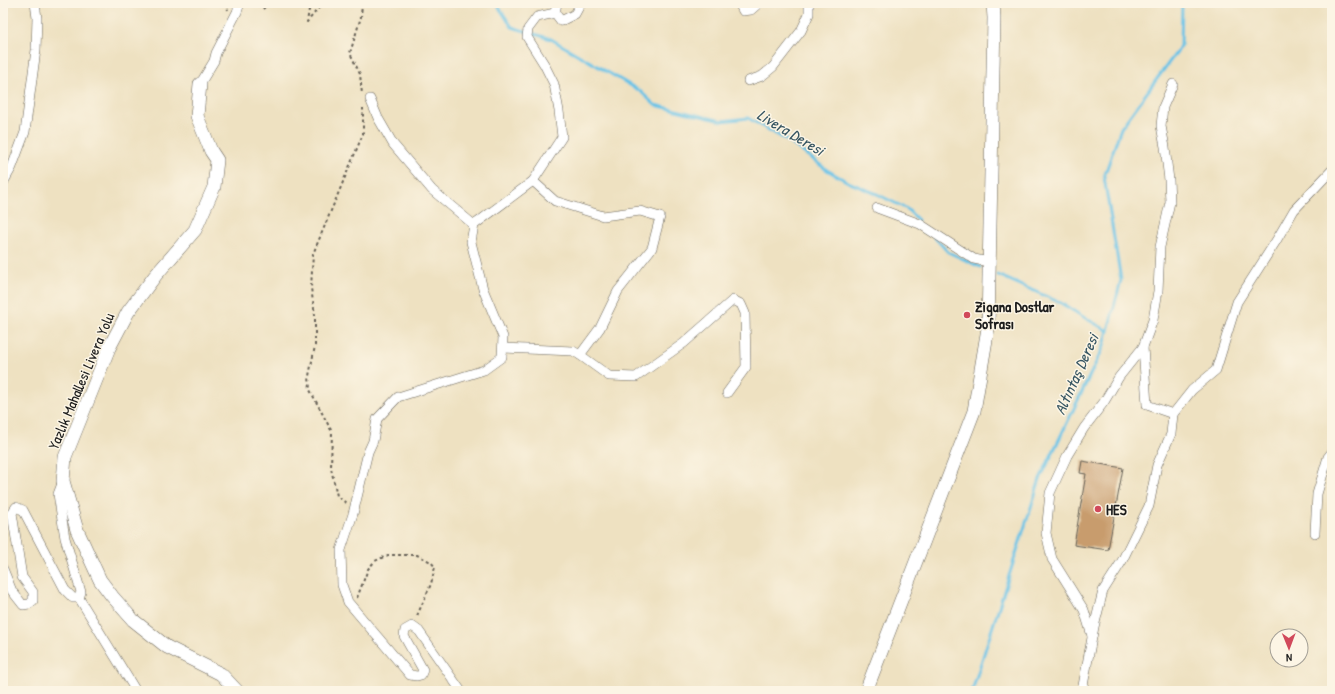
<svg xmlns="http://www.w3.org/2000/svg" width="1335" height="694" font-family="'Patrick Hand',sans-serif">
	<rect width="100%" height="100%" fill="#fcf5e5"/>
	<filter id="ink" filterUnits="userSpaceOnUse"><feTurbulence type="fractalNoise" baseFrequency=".025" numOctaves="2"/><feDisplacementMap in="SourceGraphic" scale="8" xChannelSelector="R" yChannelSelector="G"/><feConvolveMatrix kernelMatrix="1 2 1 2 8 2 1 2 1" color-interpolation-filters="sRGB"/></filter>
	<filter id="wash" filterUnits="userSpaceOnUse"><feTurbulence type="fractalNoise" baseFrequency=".012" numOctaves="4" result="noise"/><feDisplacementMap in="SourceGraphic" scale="16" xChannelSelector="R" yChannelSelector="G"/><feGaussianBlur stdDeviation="0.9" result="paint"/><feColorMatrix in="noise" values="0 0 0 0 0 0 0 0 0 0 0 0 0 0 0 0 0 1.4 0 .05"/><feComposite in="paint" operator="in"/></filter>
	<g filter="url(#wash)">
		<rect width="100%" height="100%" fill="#eee1c1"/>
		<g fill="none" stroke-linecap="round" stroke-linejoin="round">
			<g stroke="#69c3e7" stroke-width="3">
				<polyline points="496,3 512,27 551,39 640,91 655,105 722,121 748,118 788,141 827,170 848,182 877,194 907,209 918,220"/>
				<polyline points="934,237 948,252 980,267"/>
				<polyline points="998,275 1061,303 1080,315 1108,331"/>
				<polyline points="972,691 1040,479 1104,346 1121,280 1104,177 1121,128 1181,46 1182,3"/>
			</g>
		</g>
		<g id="blocks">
			<polygon fill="#c89c6d" points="1082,461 1123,468 1108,550 1074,545 1086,474 1080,473"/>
		</g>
	</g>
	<g filter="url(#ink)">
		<use href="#blocks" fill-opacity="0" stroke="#666156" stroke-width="1"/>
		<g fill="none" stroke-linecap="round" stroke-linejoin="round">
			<g stroke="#666156" stroke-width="10">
				<g id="street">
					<polyline points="557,3 555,13 561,21 575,14 581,3"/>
					<polyline points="739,3 743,11 751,10 759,3"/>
					<polyline points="748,81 762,76 773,67 801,31 809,14 809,3"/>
					<polyline points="200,84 214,61 216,53 237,12 240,3"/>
					<polyline points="370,99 378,118 393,144 432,190 474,225 533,181 562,137 559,111 554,84 544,64 527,37 528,29 537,17 555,13"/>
					<polyline points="533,181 555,201 603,216 640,211 660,217 652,248 618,291 600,328 580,355"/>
					<polyline points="3,183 12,167 25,132 36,50 37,18 35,3"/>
					<polyline points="877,208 920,224 974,259 989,262"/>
					<polyline points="1143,347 1147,405 1173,414"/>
					<polyline points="503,348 573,351 580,355 609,376 636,377 684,343 733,300 741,304 745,313 746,367 727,393"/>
					<polyline points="63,481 58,494 65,538 81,592 79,598"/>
					<polyline points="1315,533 1317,494 1328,457 1332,452"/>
					<polyline points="3,569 12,591 23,605 29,604 33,601 33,592 22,577 12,513 16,507 23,510 65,590 73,598 79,598"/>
					<polyline points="79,598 136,691"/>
					<polyline points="1092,636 1084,610 1052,559 1046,533 1050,493 1067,456 1084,428 1104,402 1119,377 1143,347 1153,320 1158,291 1160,247 1170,202 1169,180 1165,147 1161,126 1163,107 1173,84"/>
					<polyline points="461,691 419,631 412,626 405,630 404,636 423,670 421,675 417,676 410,675 348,602 342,585 341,550 353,514 368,452 373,441 377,419 398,397 484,370 502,357 503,337 483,289 471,242 474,225"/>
					<polyline points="1082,691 1094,627 1103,591 1122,561 1149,506 1157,465 1171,434 1173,414 1192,390 1216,370 1237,302 1276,241 1294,210 1332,170"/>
				</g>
			</g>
			<g stroke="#666156" stroke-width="14">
				<g id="secondary">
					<polyline points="200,84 197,116 211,151 217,160 214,187 195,230 155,276 128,312 109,348 65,457 63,481 77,530 100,580 112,596 133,620 167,647 221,674 237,691"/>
					<polyline points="866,691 974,411 988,328 994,18 993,3"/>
				</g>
			</g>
			<g stroke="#666156" stroke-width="2" stroke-dasharray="3 3" stroke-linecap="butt">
				<polyline points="226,3 228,10"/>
				<polyline points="263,3 263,9 268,3"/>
				<polyline points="310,3 307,22 323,3"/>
				<polyline points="362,3 361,17 350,53 360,74 362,94"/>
				<polyline points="346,503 337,496 331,468 332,432 310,390 309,376 315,346 315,315 311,288 313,254 363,134 363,108"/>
				<polyline points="357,598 368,569 375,561 388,555 417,555 431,562 435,567 431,584 416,618"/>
			</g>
			<use href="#street" stroke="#fff" stroke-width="9"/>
			<use href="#secondary" stroke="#fff" stroke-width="13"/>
		</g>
	</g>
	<g fill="#d1495b" stroke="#fcf5e5" stroke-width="1.5">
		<circle cx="967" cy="315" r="4"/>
		<circle cx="1098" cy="509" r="4"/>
	</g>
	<g text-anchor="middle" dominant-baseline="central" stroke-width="3" stroke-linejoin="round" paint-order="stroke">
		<g font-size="15" font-weight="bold" fill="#1c1c1c" stroke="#fcf5e5" text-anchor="start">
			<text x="975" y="306">Zigana Dostlar<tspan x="975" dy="17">Sofrası</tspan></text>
			<text x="1106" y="509">HES</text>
		</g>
		<g font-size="15" fill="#1c1c1c" stroke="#fcf5e5">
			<text transform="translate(81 381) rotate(-67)">Yazlık Mahallesi Livera Yolu</text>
		</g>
		<g font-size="16" font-style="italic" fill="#375663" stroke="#fcf5e5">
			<text transform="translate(791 132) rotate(31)">Livera Deresi</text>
			<text transform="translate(1076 374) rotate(-66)">Altıntaş Deresi</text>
		</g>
	</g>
	<rect width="1335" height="694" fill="none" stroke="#fcf5e5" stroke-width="16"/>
	<g transform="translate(1289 648) rotate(179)"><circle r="19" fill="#fcf5e5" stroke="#a29e95"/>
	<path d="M0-3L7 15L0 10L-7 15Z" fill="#d1495b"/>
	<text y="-6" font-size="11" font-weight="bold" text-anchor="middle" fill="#1c1c1c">N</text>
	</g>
</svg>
